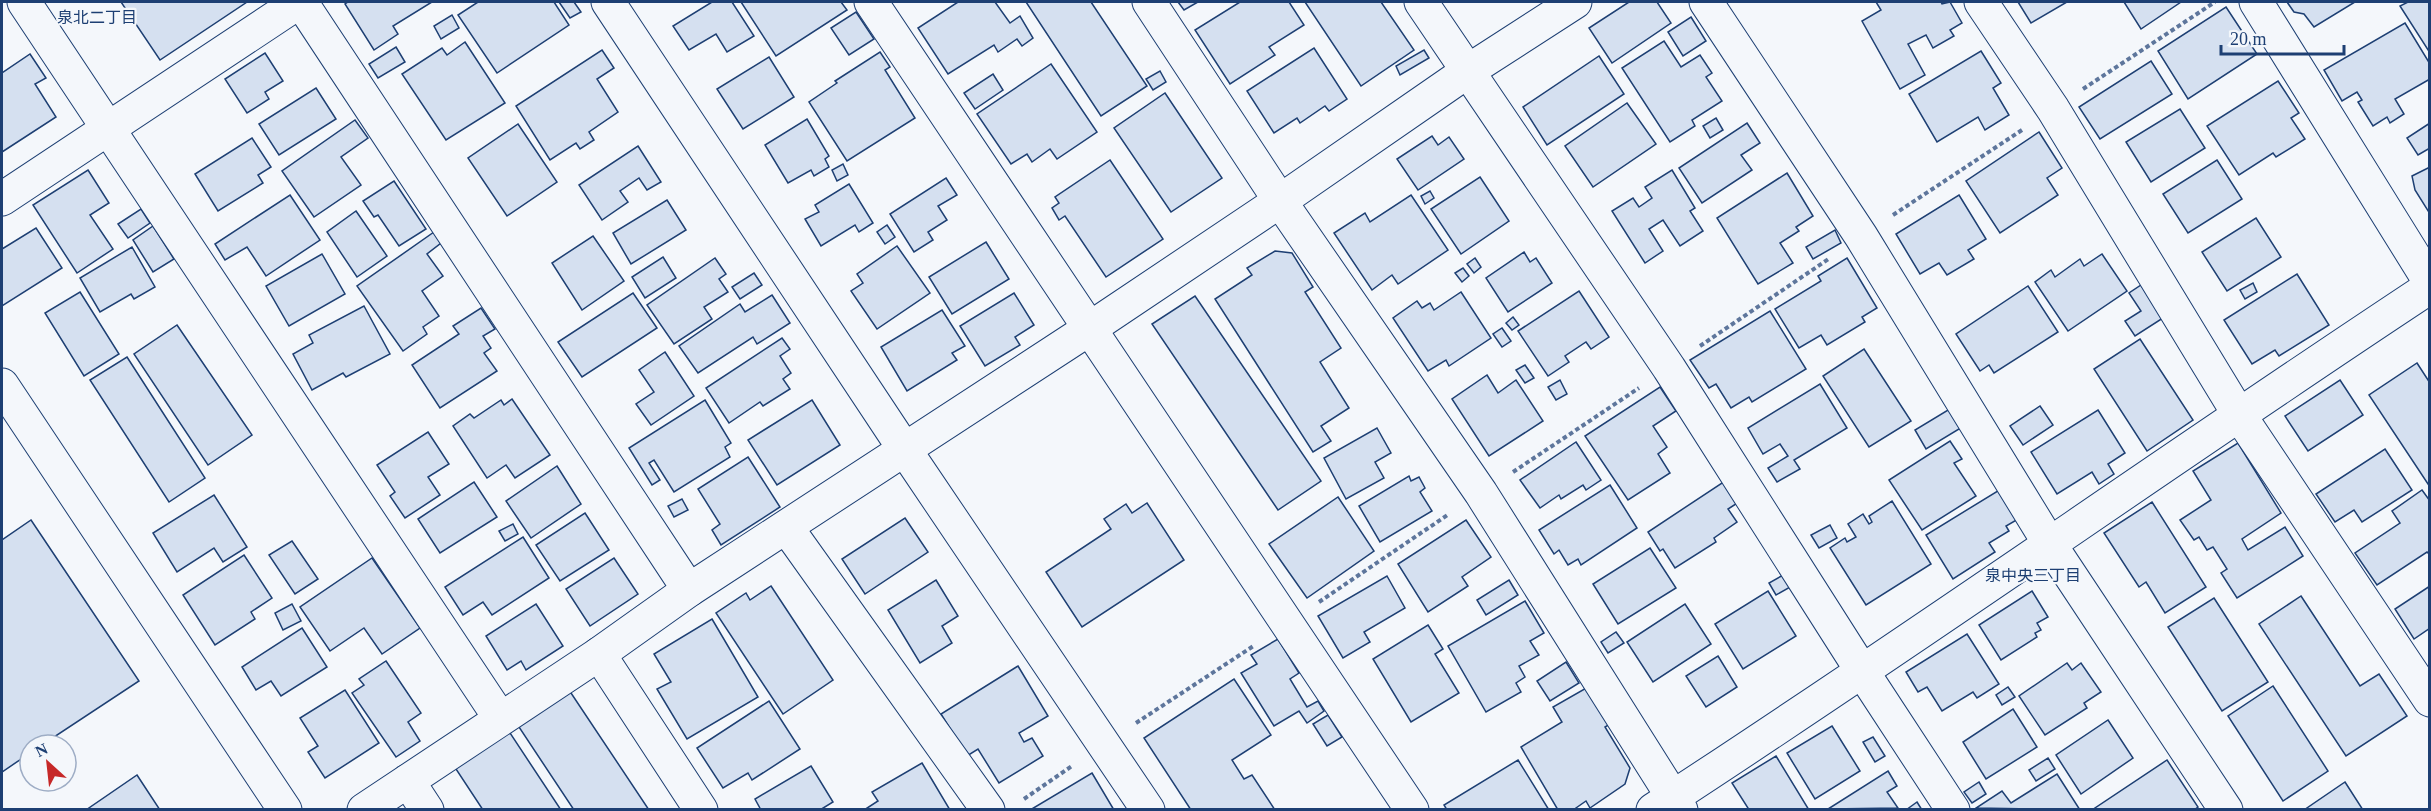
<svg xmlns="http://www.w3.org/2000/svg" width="2431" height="811" font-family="'Times New Roman','Noto Sans JP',serif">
	<rect width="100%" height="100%" fill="#f4f7fb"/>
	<g fill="#d5e0f0" stroke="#1d3f73" stroke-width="1.5">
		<polygon points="121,2 247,2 160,60"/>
		<polygon points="348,2 432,2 393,26 398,34 374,50 345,4"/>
		<polygon points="478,2 554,2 569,25 497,73 458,15"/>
		<polygon points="559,2 574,2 581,12 570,18"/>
		<polygon points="712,2 732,2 754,36 727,52 716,34 689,50 673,26"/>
		<polygon points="741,2 841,2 847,10 776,56"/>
		<polygon points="958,2 995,2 1010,23 1020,16 1033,38 1022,46 1017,39 998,52 994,45 948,74 918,28"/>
		<polygon points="1026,2 1091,2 1147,86 1101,116"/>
		<polygon points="1178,2 1198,2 1184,10"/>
		<polygon points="1240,2 1289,2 1304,25 1269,47 1275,55 1230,84 1195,30"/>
		<polygon points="1305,2 1381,2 1414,50 1361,86"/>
		<polygon points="1629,2 1657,2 1671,23 1612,63 1589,28"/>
		<polygon points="1876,2 1941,2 1942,4 1950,2 1962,23 1950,30 1954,36 1933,48 1926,35 1908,44 1925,75 1900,89 1862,21 1881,10"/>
		<polygon points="2018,2 2067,2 2031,23"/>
		<polygon points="2124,2 2181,2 2141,29"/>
		<polygon points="2287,2 2355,2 2314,27 2304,14 2294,12"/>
		<polygon points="2408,2 2430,2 2430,53 2400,6"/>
		<polygon points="2226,7 2257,54 2188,99 2158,51"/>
		<polygon points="856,12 874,39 849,55 831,28"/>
		<polygon points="452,15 459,28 441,39 434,26"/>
		<polygon points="1691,17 1706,41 1683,56 1668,32"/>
		<polygon points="2405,23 2430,64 2430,79 2395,99 2404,114 2390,123 2387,117 2373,126 2358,102 2362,100 2357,92 2342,101 2324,70"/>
		<polygon points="1664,41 1681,67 1700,55 1712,73 1706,77 1722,101 1692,120 1695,126 1670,142 1622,68"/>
		<polygon points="465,42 505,103 446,140 402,74 442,48 447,55"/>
		<polygon points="396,47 405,62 378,78 369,64"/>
		<polygon points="1314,48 1347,99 1329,111 1325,106 1300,123 1297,118 1274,133 1247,91"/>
		<polygon points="602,50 614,68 597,79 618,112 589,132 594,140 580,149 576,143 550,160 516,106"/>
		<polygon points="1424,50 1429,58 1400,75 1396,66"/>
		<polygon points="1981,51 2001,83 1993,88 2009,115 1985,130 1978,117 1937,142 1909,94"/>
		<polygon points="880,52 890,67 885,70 915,118 847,161 809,102 837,83 835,81"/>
		<polygon points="265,53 283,81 265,92 269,99 247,113 225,79"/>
		<polygon points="30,54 46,78 35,84 56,117 2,152 2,73"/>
		<polygon points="1599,56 1624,94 1547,145 1523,107"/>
		<polygon points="769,57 794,97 743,129 717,89"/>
		<polygon points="2151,61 2172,94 2100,139 2079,107"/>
		<polygon points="1051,64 1097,132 1057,159 1050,149 1032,162 1027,154 1011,164 977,114"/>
		<polygon points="1160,71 1166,82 1153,90 1146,79"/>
		<polygon points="993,74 1003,90 975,109 964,93"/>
		<polygon points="2278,81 2299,113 2291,118 2305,139 2276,157 2273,153 2239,175 2207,126"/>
		<polygon points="316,88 336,119 279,155 259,124"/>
		<polygon points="1165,93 1222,178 1171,212 1114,128"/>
		<polygon points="1627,103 1656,144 1593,187 1565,146"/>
		<polygon points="2180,109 2205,148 2151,182 2126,142"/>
		<polygon points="1716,118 1723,130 1710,138 1703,126"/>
		<polygon points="807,119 829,156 825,159 829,167 814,176 811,170 788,183 765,145"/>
		<polygon points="355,120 368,138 341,157 361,185 314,217 282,171"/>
		<polygon points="1747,123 1760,143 1741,155 1752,170 1702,203 1679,168"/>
		<polygon points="2430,123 2430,148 2418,155 2407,138"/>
		<polygon points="518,124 557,182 507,216 468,158"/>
		<polygon points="2039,132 2062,168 2047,178 2058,195 2000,233 1966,181"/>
		<polygon points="1432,136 1438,145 1449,137 1464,159 1418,190 1397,159"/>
		<polygon points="252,138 271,167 258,175 263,183 218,211 195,174"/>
		<polygon points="638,146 661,182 647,190 639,178 620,191 628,202 602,220 579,185"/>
		<polygon points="1110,160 1163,239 1106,277 1065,216 1059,220 1052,208 1059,203 1055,197"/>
		<polygon points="2217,160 2242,199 2188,233 2163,194"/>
		<polygon points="843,164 848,175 837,181 832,170"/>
		<polygon points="2430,167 2430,214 2415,190 2412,176"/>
		<polygon points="88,170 109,203 90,215 113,249 77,273 33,205"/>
		<polygon points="1672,170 1695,208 1690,211 1703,231 1680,246 1663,220 1649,229 1663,251 1645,263 1612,211 1633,198 1639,207 1652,198 1645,187"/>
		<polygon points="1787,173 1813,216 1796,227 1799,231 1780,243 1793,263 1758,284 1717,218"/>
		<polygon points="1480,177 1509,221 1461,254 1431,209"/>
		<polygon points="946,178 957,195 938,206 947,220 928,232 933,240 914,252 890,214"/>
		<polygon points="394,181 426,229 399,246 378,215 374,217 363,201"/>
		<polygon points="849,184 873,223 859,232 855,225 821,246 805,219 819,212 815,205"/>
		<polygon points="1430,191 1434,198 1425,204 1421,196"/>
		<polygon points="290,195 320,240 266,276 247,247 225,260 215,244"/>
		<polygon points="1411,195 1448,250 1398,284 1392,275 1372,290 1334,233 1365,213 1370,222"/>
		<polygon points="1959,195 1986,239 1968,250 1974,259 1947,275 1939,263 1920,274 1896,234"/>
		<polygon points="667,200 686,230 631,264 613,233"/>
		<polygon points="141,209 150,223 128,238 118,224"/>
		<polygon points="356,211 387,256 357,277 327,232"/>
		<polygon points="2256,218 2281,257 2227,291 2202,252"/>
		<polygon points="887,225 895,237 885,244 877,232"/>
		<polygon points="153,226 174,259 153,272 133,240"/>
		<polygon points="36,228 62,268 2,306 2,249"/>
		<polygon points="1835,230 1841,243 1813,259 1806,247"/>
		<polygon points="434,232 441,243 427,254 443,276 422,291 439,316 423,327 427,334 403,351 357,286"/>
		<polygon points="593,236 624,281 582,310 552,263"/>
		<polygon points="986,242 1009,279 952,314 929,277"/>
		<polygon points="897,246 930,293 877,329 851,291 863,283 857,274"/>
		<polygon points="132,247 155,287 134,299 131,294 100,312 80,278"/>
		<polygon points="1275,251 1292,253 1313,287 1305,292 1341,348 1320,362 1349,408 1321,426 1331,441 1313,452 1215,299 1252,275 1247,268"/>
		<polygon points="1524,252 1530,262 1536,258 1552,283 1508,312 1486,278"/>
		<polygon points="322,254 345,294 289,326 266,286"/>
		<polygon points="2102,254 2127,291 2068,331 2035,282 2051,270 2055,277 2080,259 2084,266"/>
		<polygon points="663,257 676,278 645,298 632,277"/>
		<polygon points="715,258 726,274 719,279 728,292 704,307 712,319 674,344 647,305"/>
		<polygon points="1475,258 1481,267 1474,273 1467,264"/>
		<polygon points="1847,258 1877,308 1862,317 1865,322 1827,345 1821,335 1799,348 1775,309 1821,281 1818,276"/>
		<polygon points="1463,268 1469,276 1462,282 1455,273"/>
		<polygon points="754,273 762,285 740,299 732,287"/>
		<polygon points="2297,274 2329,325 2279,356 2275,350 2252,364 2224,320"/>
		<polygon points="2253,283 2257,292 2245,299 2240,290"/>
		<polygon points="2141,285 2163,318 2135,336 2125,321 2141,311 2129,293"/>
		<polygon points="2028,286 2058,332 1994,373 1989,365 1980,371 1956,334"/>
		<polygon points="1579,291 1609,337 1591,349 1586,342 1565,356 1569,362 1548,376 1518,331"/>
		<polygon points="80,292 119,354 84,376 45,313"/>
		<polygon points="1461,292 1491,338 1449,366 1446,360 1428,371 1393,318 1417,301 1422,308 1430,303 1434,310"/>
		<polygon points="633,293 657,328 582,377 558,342"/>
		<polygon points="1014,293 1034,325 1015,337 1020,345 985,366 960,326"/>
		<polygon points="772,295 790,323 757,344 753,337 698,373 679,346 740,304 745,312"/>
		<polygon points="1195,296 1321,481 1278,510 1152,324"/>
		<polygon points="364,306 390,354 346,377 343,373 312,390 293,354 313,343 309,335"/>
		<polygon points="481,308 495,329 483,336 491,348 484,353 497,371 440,408 412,365 459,334 453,326"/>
		<polygon points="942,310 965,346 952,353 957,360 907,391 881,347"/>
		<polygon points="1770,311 1806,369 1752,402 1749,397 1731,408 1716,384 1709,388 1690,360"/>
		<polygon points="1513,317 1519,325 1512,330 1506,323"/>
		<polygon points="177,325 252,435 208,465 134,354"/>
		<polygon points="1502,328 1511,341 1502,347 1493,334"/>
		<polygon points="782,338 790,349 780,356 791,373 783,379 790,389 763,406 760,402 729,423 706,388"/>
		<polygon points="2140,339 2193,420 2147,451 2094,369"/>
		<polygon points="1864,349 1911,421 1869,447 1823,376"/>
		<polygon points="665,352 694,396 651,425 636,404 654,392 639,370"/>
		<polygon points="127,357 205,478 169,502 90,380"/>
		<polygon points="2417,363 2430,383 2430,487 2369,395"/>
		<polygon points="1525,365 1534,378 1525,383 1516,370"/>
		<polygon points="1487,375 1498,393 1516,380 1543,421 1489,456 1452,399"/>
		<polygon points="1560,380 1567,394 1556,400 1548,387"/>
		<polygon points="2340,380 2363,415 2308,451 2285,416"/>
		<polygon points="1820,384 1847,428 1794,460 1800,469 1777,482 1768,468 1788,456 1780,444 1763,454 1748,428"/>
		<polygon points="1660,387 1676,411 1653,426 1667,447 1658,454 1670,473 1628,500 1585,436"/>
		<polygon points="512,399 550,455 515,478 506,465 487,478 453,426 470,414 474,418 501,400 504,405"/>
		<polygon points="705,400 731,443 725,447 730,457 674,492 654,460 649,463 660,480 652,485 629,448"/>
		<polygon points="812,400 840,445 777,485 748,440"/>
		<polygon points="2040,406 2053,425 2023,445 2010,426"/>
		<polygon points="1953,407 1964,426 1926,449 1915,430"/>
		<polygon points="2098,410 2125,453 2108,464 2114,474 2099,484 2092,472 2057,494 2031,452"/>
		<polygon points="1377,428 1391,453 1375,462 1384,478 1346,499 1324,458"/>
		<polygon points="428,432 449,464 428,477 440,495 405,518 390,496 395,492 377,465"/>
		<polygon points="1950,441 1962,459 1954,463 1976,496 1922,530 1889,480"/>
		<polygon points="1576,442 1601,480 1586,490 1583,485 1561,499 1559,495 1540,508 1520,480"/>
		<polygon points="2238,443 2281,513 2242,539 2248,550 2285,527 2303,556 2237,598 2221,573 2227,569 2213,547 2207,550 2199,537 2194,540 2180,520 2211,500 2193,471"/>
		<polygon points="2385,449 2412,490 2362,522 2354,510 2335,522 2316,494"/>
		<polygon points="748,457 780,507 721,545 712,530 720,524 698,489"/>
		<polygon points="557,466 581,504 531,538 506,501"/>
		<polygon points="1409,476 1411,481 1419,477 1425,488 1420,492 1432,511 1380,542 1359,506"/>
		<polygon points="1725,481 1739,502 1728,509 1737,522 1714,538 1716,542 1675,568 1663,549 1660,551 1648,532"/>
		<polygon points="474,482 497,517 440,553 418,519"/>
		<polygon points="1610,485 1637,528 1581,565 1578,559 1568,565 1559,550 1554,554 1539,530"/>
		<polygon points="2001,489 2020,518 2006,526 2009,531 1989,543 1995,552 1953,579 1926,535"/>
		<polygon points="2422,490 2430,501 2430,555 2427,552 2377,585 2355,553 2400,523 2392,511"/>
		<polygon points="214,495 247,547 223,562 214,548 177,572 153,533"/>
		<polygon points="1338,497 1374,551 1307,598 1269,544"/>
		<polygon points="682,499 688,510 674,517 668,506"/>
		<polygon points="1892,501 1931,564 1866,605 1830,548 1845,538 1847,542 1856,537 1848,524 1863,514 1869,524 1872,522 1869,516"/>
		<polygon points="2152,502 2206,587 2165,613 2146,582 2139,587 2104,533"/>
		<polygon points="1147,503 1184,560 1082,627 1046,572 1111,529 1104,519 1126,504 1132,513"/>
		<polygon points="585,513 609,550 560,581 536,545"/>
		<polygon points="905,518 928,552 865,594 842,559"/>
		<polygon points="31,520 139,681 42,745 30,745 30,753 2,772 2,540"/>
		<polygon points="1466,520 1491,557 1462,577 1468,586 1428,612 1398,564"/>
		<polygon points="513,524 518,534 505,541 499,531"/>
		<polygon points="1830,525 1837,538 1819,548 1811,535"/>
		<polygon points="523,537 549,578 492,615 483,602 463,615 445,587"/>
		<polygon points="292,541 318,579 295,594 269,555"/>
		<polygon points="1650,548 1676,588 1618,624 1593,584"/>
		<polygon points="244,555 272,598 251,612 255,619 215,645 183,595"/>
		<polygon points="372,558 420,628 382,654 364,628 330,651 300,607"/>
		<polygon points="614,558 638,594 590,626 566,589"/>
		<polygon points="1785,574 1792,586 1776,595 1769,583"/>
		<polygon points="1387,576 1405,608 1364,632 1370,642 1343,658 1318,616"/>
		<polygon points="936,580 958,616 942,626 952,643 920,663 888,610"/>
		<polygon points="1509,580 1518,595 1486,615 1477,600"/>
		<polygon points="771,586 833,680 783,714 716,613 746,593 750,600"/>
		<polygon points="2430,586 2430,628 2414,639 2395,609"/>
		<polygon points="1768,591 1796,636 1743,669 1715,624"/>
		<polygon points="2032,591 2048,617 2037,623 2041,630 2035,633 2037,637 2001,660 1979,625"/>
		<polygon points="2301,596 2360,686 2379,674 2407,716 2346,756 2259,624"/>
		<polygon points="2214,598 2268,682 2222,711 2168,627"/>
		<polygon points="1525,601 1544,633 1530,641 1539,655 1519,666 1525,677 1516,683 1521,692 1486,712 1448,646"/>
		<polygon points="292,604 301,621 283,630 275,613"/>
		<polygon points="536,604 563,646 526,670 521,661 507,670 486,636"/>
		<polygon points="1685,604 1711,644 1653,682 1627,642"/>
		<polygon points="712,619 758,697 687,739 657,689 671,682 654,654"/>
		<polygon points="1428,625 1443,649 1435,654 1459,693 1411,722 1373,659"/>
		<polygon points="302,628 327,667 281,696 271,681 256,690 242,667"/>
		<polygon points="1616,632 1624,643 1608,653 1601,642"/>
		<polygon points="1967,634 1999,684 1977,698 1973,692 1942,711 1927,687 1918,692 1906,672"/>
		<polygon points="1278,639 1299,673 1290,679 1307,707 1318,701 1324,711 1307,723 1299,711 1274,726 1241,673 1257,664 1251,655"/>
		<polygon points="1718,656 1737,687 1706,707 1686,676"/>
		<polygon points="386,661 421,713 408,722 420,741 396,757 352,693 364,685 359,679"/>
		<polygon points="1566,662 1579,683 1550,701 1537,681"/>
		<polygon points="2067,663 2072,670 2081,663 2101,692 2084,703 2087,708 2045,735 2019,696"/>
		<polygon points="1018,666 1048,716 1019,733 1024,742 1032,738 1043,756 999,783 978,749 967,756 941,714"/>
		<polygon points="1234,679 1271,735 1232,760 1244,779 1252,775 1275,810 1191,810 1144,738"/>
		<polygon points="2273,686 2328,771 2283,801 2228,716"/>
		<polygon points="1588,687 1610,724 1605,727 1630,768 1625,784 1590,808 1586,801 1573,810 1558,810 1521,747 1562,722 1553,707"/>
		<polygon points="2008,687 2015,697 2002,705 1996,695"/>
		<polygon points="345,690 379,743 325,778 308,752 318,746 300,718"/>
		<polygon points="569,690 649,810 574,810 517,724"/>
		<polygon points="769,701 800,749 752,780 748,773 723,788 697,748"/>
		<polygon points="2013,709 2037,747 1986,779 1963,742"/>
		<polygon points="1328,715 1342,737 1327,746 1313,724"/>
		<polygon points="2108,720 2133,758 2081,794 2056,755"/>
		<polygon points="1832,726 1860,771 1815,799 1787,753"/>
		<polygon points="508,730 561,810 483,810 454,766"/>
		<polygon points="1873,737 1885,756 1875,762 1863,742"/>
		<polygon points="1776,756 1809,810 1745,810 1748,808 1732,783"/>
		<polygon points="2048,758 2055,769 2036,781 2029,770"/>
		<polygon points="1518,760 1549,810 1447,810 1444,805"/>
		<polygon points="2167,760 2198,807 2194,810 2092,810"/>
		<polygon points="922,763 950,810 864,810 878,801 872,792"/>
		<polygon points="811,766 833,802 820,810 761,810 755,799"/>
		<polygon points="1888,771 1897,786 1887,792 1898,808 1828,809"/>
		<polygon points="1092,773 1114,810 1030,810"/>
		<polygon points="2057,774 2080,810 1976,808 2002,791 2011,803"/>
		<polygon points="137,775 160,810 86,810"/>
		<polygon points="1979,782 1986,794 1972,803 1964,792"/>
		<polygon points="2345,782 2363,810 2304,810"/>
		<polygon points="1917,802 1922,810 1906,810"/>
	</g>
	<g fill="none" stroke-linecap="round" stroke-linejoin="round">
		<g stroke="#1d3f73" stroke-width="35">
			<g id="street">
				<polyline points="24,2 500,718"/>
				<polyline points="301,2 689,590"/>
				<polyline points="608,2 905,450 1148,810"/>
				<polyline points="871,2 1412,810"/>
				<polyline points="1149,2 1280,201 1481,493 1681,810"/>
				<polyline points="1421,2 1669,368 1862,671 1953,810"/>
				<polyline points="1706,2 1861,236 2049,543 2226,810"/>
				<polyline points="1981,2 2053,109 2238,413 2430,700"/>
				<polyline points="2256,2 2430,282"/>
				<polyline points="2,199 299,2"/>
				<polyline points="2,385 285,810"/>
				<polyline points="787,528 988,810"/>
				<polyline points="599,654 701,810"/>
				<polyline points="408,781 427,810"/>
				<path d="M1653 810C1915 640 2169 459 2430 287"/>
			</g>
		</g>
		<g stroke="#1d3f73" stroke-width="35">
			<polyline id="secondary" points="364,810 599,654 689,590 1089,329 1280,201 1468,71 1575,2"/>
		</g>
		<g stroke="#5e769c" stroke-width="4" stroke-dasharray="4.5 3" stroke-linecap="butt">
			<polyline points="2083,89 2215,2"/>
			<polyline points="1893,215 2022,130"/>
			<polyline points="1700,346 1830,258"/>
			<polyline points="1513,472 1639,388"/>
			<polyline points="1319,602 1449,514"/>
			<polyline points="1136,723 1255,645"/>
			<polyline points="1024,799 1072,766"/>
		</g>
		<use href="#street" stroke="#f4f7fb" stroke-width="33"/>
		<use href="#secondary" stroke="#f4f7fb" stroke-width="33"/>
	</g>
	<g text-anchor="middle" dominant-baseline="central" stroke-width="4.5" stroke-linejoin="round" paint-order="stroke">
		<g font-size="16" fill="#1d3f73" stroke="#f4f7fb">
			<text x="97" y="17">泉北二丁目</text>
			<text x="2033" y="575">泉中央三丁目</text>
		</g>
	</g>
	<rect width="2431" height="811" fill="none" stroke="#1d3f73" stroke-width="6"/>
	<g transform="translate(48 763) rotate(333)"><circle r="28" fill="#f4f7fb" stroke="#9eadc5" stroke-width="1.5"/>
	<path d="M0-4.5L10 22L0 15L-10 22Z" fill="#c62828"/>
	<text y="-9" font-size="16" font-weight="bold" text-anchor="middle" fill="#1d3f73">N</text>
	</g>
	<path d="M2221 45v9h123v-9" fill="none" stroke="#1d3f73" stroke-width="3"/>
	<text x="2230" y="45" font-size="18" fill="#1d3f73" stroke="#f4f7fb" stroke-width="4.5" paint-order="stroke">20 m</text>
</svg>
